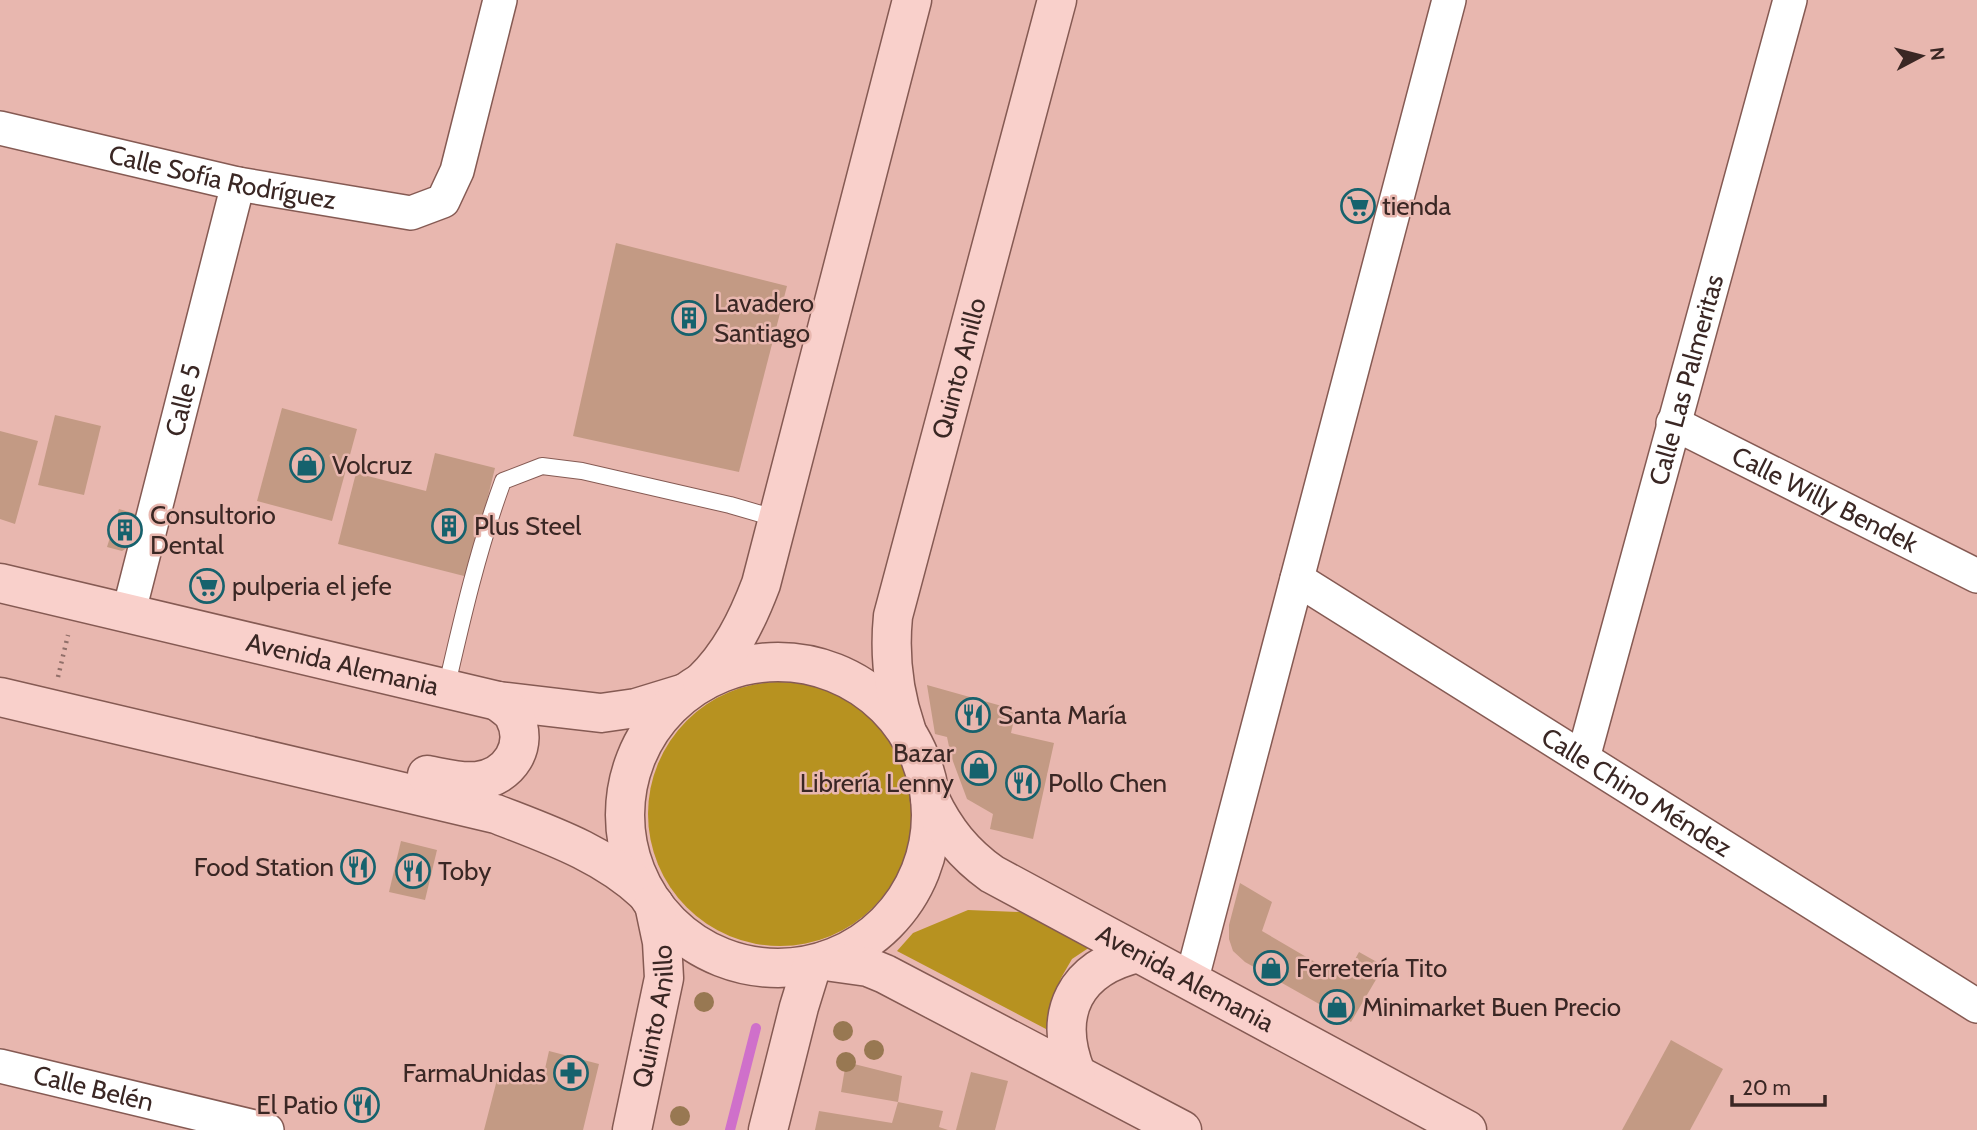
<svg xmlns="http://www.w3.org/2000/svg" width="1977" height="1130" font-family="Cabin,sans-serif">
	<rect width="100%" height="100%" fill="#e8b7af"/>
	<g fill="#b79220">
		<circle cx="780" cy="814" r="132"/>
		<polygon points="968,910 1020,912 1090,947 1072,959 1061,978 1046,1029 897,951 913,933"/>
	</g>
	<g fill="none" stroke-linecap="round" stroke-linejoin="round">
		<polyline stroke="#cf70ca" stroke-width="10" points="730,1130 756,1028"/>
	</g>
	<g fill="#c39a84">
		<polygon points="616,243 787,286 739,472 573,436"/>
		<polygon points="282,408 357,429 332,521 257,501"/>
		<polygon points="55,415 101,426 84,495 38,485"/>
		<polygon points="0,431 38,441 15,524 0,519"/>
		<polygon points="435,453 495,468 468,577 338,544 356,473 426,491"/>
		<polygon points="119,509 142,516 133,544 122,551 107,547"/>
		<polygon points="927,685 1016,710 1011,733 1054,743 1033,839 990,829 993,814 967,799 951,756 947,737 935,734"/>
		<polygon points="401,841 437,850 425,900 389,892"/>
		<polygon points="1240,883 1272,902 1262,931 1344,979 1359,952 1384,966 1351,1022 1245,962 1233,951 1229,939 1229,925"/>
		<polygon points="1671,1040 1723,1069 1690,1130 1622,1130"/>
		<polygon points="549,1051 599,1064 583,1130 484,1130 499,1072 542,1082"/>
		<polygon points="846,1062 902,1076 898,1102 841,1092"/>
		<polygon points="971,1072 1008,1081 995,1130 956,1130"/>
		<polygon points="898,1102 943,1111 939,1127 948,1130 815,1130 819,1111 892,1123"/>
	</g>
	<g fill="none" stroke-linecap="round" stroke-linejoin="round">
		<g stroke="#855a53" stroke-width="18">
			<path id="lane" d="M446 689C462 619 478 549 503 481L542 466 582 471 730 505 778 519"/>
		</g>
		<g stroke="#855a53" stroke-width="36">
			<g id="street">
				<path id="s1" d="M0 128 238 184 411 213 443 201 457 171 500 0"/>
				<path id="s2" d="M1673 423 1977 576"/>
				<path id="s3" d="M1297 579 1977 1006"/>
				<path id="s4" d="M128 615 238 184"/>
				<path id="s5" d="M1583 758 1790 0"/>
				<polyline points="1191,982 1449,0"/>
				<path id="s6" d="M0 1066 267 1130"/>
			</g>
		</g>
		<g stroke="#855a53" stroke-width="41">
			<g id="secondary">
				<path id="s7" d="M0 583 498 701 601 713 636 708 685 693"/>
				<circle cx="778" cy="815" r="153"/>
				<path d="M702 682C730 655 747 621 761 584L912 0"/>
				<path d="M0 697 496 814C550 835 603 853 646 893"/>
				<path id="s8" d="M906 729C893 691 889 656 893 616L1057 0"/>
				<path d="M427 775C444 778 460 783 477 781 509 777 530 746 514 716 511 710 503 706 498 701"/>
				<path id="s9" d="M930 799C945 831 964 854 992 874L1467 1130"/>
				<polyline points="825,961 868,967 885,974 1182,1130"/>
				<path d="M1076 1073C1052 1013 1075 968 1138 953"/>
				<path id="s10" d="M632 1130 664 978 662 942 654 904"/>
				<polyline points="768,1130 799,1007 812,965"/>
			</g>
		</g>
		<polyline stroke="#906f69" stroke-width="4.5" stroke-dasharray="2 5" stroke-linecap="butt" points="58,677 68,635"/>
		<use href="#lane" stroke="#fff" stroke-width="16"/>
		<use href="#street" stroke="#fff" stroke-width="33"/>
		<use href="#secondary" stroke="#f9d0cb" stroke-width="38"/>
	</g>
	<g fill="#987852">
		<circle cx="704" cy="1002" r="10"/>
		<circle cx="843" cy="1031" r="10"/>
		<circle cx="874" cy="1050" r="10"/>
		<circle cx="846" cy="1062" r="10"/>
		<circle cx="680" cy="1116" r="10"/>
	</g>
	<defs>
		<g id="supermarket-ring" transform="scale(1.75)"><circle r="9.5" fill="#e8b7af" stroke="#16626d" stroke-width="1.5"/><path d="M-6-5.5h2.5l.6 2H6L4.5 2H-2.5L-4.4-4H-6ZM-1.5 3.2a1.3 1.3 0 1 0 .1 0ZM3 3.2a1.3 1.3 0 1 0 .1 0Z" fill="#16626d"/></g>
		<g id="building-ring" transform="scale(1.75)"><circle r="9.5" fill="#e8b7af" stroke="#16626d" stroke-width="1.5"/><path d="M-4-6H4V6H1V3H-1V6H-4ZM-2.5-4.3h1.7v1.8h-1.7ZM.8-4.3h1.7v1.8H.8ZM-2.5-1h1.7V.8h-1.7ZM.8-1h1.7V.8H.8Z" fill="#16626d"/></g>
		<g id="shop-ring" transform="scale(1.75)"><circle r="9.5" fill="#e8b7af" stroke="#16626d" stroke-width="1.5"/><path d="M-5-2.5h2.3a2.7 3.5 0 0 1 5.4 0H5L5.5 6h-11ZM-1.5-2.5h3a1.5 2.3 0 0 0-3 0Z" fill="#16626d"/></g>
		<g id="restaurant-ring" transform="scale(1.75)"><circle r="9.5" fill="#e8b7af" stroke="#16626d" stroke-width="1.5"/><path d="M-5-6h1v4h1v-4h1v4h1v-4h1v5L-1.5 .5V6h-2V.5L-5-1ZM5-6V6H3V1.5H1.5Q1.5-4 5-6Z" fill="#16626d"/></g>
		<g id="pharmacy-ring" transform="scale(1.75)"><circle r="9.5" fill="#e8b7af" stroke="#16626d" stroke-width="1.5"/><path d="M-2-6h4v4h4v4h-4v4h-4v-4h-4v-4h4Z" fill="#16626d"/></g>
	</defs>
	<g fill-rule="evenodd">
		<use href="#supermarket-ring" x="1358" y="206"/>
		<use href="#building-ring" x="689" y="318"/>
		<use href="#shop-ring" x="307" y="465"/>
		<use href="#building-ring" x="449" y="526"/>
		<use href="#building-ring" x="125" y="530"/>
		<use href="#supermarket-ring" x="207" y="586"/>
		<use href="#restaurant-ring" x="973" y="715"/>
		<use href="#shop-ring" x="979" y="768"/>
		<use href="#restaurant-ring" x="1023" y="783"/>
		<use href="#restaurant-ring" x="358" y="867"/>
		<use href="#restaurant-ring" x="413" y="871"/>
		<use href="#shop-ring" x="1271" y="968"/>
		<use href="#shop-ring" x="1337" y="1007"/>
		<use href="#pharmacy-ring" x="571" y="1073"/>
		<use href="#restaurant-ring" x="362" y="1105"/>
	</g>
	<g text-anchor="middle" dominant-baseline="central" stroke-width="5" stroke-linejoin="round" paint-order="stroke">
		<g font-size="26" fill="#3a2724" stroke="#e8b7af">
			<text stroke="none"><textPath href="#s1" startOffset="228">Calle Sofía Rodríguez</textPath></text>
			<text stroke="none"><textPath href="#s8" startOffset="371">Quinto Anillo</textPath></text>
			<text stroke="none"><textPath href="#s5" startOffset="392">Calle Las Palmeritas</textPath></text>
			<text stroke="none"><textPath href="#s4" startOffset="222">Calle 5</textPath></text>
			<text stroke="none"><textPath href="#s2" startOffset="170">Calle Willy Bendek</textPath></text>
			<text stroke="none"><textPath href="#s7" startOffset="352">Avenida Alemania</textPath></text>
			<text stroke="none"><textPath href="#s3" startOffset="401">Calle Chino Méndez</textPath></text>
			<text stroke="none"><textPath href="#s9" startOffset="318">Avenida Alemania</textPath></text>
			<text stroke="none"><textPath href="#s10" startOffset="116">Quinto Anillo</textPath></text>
			<text stroke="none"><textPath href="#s6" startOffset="96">Calle Belén</textPath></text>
		</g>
		<g font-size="26" fill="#3a2724" stroke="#e8b7af" text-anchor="start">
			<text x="1382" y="206">tienda</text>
			<text x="714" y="303">Lavadero<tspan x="714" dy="30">Santiago</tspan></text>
			<text x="332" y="465">Volcruz</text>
			<text x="150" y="515">Consultorio<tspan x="150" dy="30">Dental</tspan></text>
			<text x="474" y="526">Plus Steel</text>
			<text x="232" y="586">pulperia el jefe</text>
			<text x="998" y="715">Santa María</text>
			<text x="954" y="753" text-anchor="end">Bazar<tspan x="954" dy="30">Librería Lenny</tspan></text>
			<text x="1048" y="783">Pollo Chen</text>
			<text x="334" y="867" text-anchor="end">Food Station</text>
			<text x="438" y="871">Toby</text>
			<text x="1296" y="968">Ferretería Tito</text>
			<text x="1362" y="1007">Minimarket Buen Precio</text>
			<text x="546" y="1073" text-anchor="end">FarmaUnidas</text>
			<text x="338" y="1105" text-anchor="end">El Patio</text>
		</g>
	</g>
	<g transform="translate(1921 56) rotate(83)" stroke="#e8b7af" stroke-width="5" paint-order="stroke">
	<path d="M0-5L12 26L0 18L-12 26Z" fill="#3a2724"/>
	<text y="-10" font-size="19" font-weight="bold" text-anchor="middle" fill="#3a2724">N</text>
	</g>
	<path d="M1732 1095v10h93v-10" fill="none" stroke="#3a2724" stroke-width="3.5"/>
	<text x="1742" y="1095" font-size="21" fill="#3a2724" stroke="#e8b7af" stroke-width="5" paint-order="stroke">20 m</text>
</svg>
